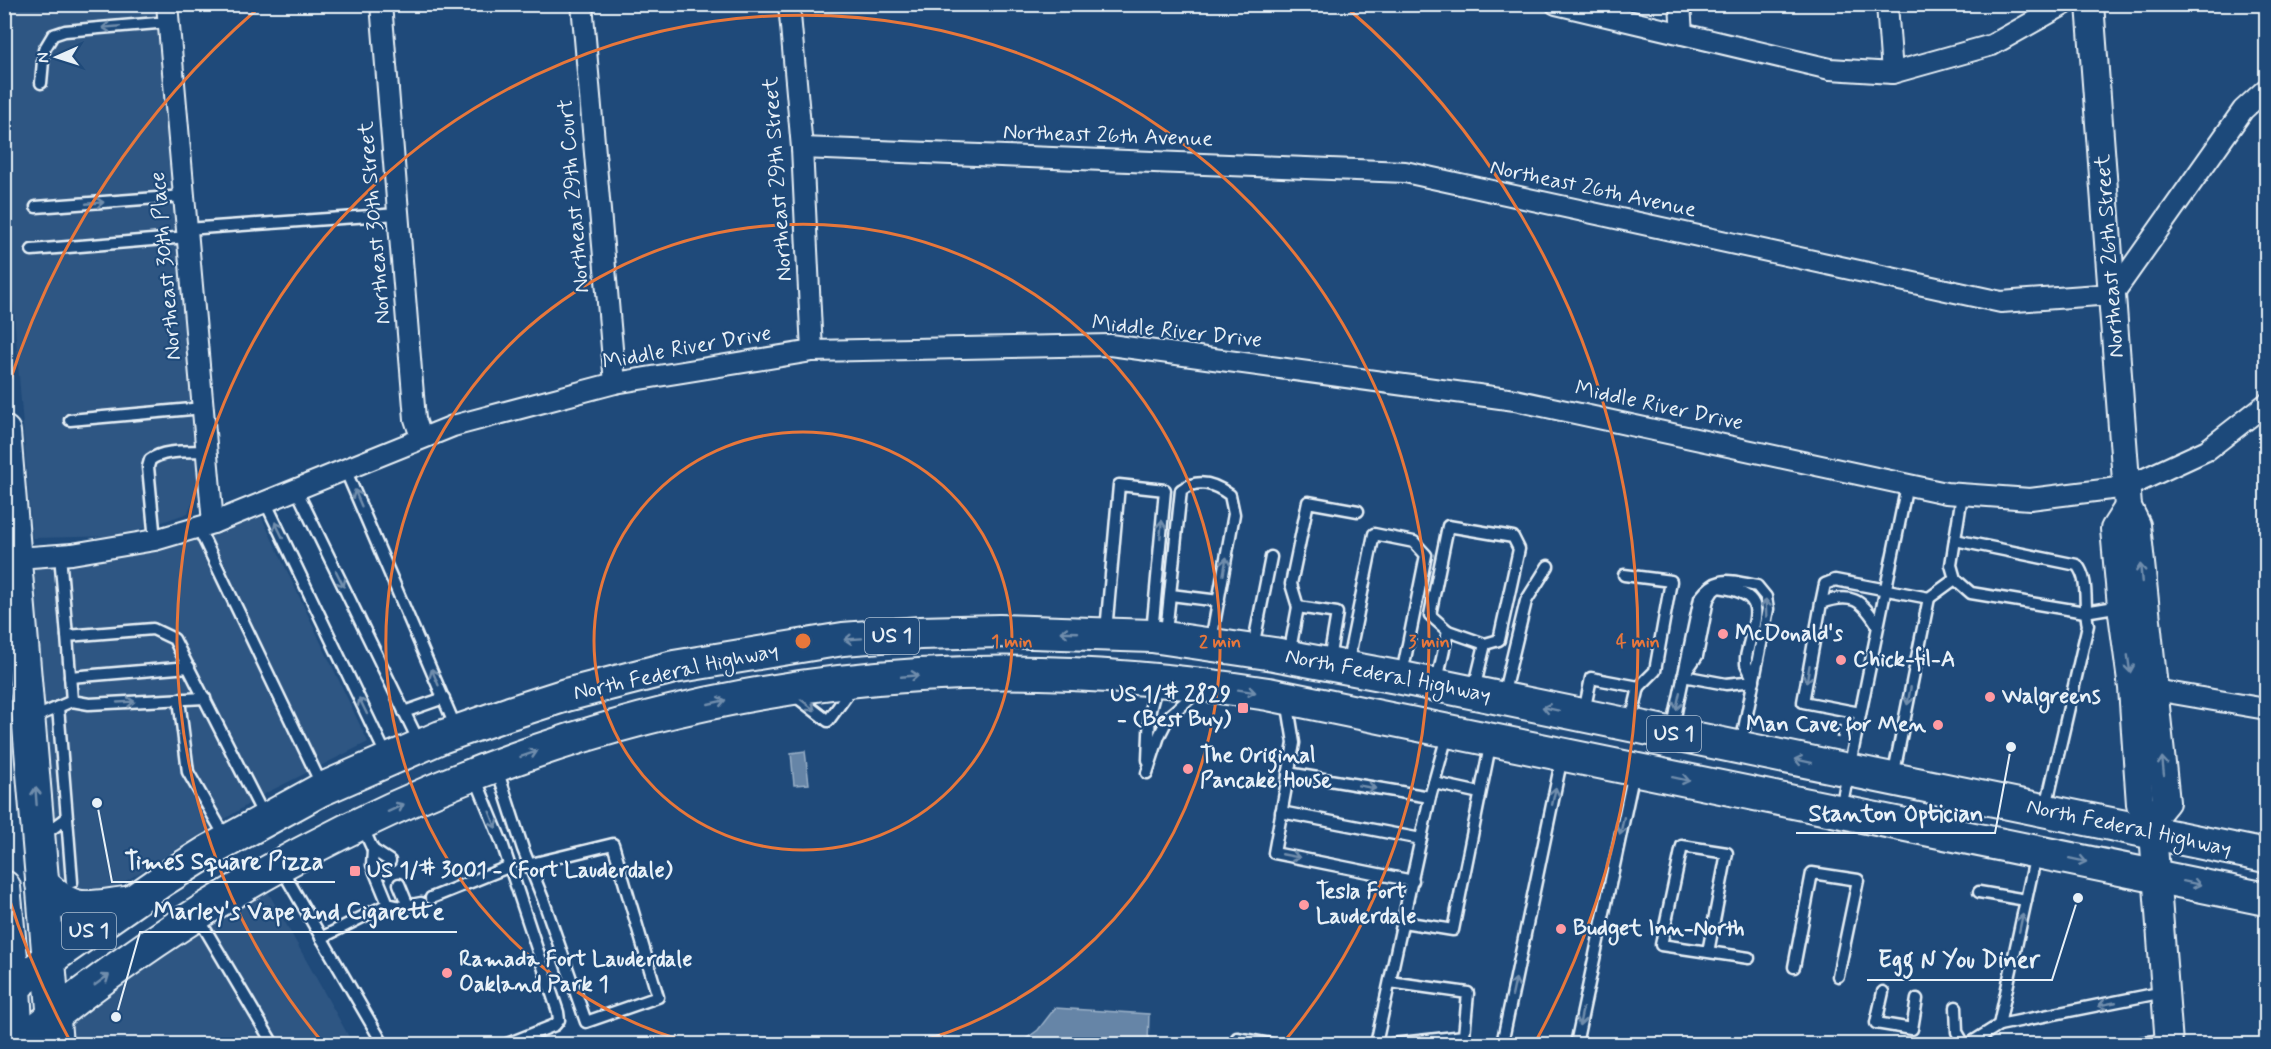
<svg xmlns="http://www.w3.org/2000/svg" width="2271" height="1049" font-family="Mynerve,sans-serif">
	<rect width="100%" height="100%" fill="#1f4a7a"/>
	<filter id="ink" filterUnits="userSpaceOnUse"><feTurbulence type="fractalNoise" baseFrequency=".0167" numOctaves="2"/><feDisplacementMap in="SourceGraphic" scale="12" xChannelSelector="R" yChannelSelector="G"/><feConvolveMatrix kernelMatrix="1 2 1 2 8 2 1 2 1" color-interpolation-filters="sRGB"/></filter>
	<g filter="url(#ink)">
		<g fill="#2e5683">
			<polygon points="4,5 157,5 201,484 188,513 121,536 32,538 5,201"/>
			<polygon points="261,516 368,742 266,793 110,891 82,897 55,878 33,565 172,545"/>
			<polygon points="263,883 353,1044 67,1044 65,1020"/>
		</g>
		<g fill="#6685a7" stroke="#9ab0c7" stroke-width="1.5">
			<polygon points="805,751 809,784 794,785 791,753"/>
			<polygon points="1055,1008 1149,1014 1148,1044 1019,1044 1038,1030"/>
		</g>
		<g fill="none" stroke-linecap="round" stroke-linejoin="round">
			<g stroke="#e8f1f8" stroke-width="15">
				<g id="service">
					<polyline points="41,83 44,50 53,35 65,31 169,22"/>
					<polyline points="36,207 184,196"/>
					<polyline points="187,229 398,214"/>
					<polyline points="32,250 188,237"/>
					<polyline points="70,420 203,408"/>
					<polyline points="345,469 456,728"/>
					<polyline points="296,489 419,742"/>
					<polyline points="1962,495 1951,565 1955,579 1971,593 2085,612 2121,606"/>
					<polyline points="265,501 388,759"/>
					<polyline points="198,527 322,786"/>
					<path d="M155 540 148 467 150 460C164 449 189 452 207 451"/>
					<path d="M1955 540 2077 565C2090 581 2083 605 2088 625L2046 807"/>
					<polyline points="60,555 67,636 153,629 174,639 264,816"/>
					<polyline points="1624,575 1671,581 1655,671 1639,687"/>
					<path d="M1718 587C1772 594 1754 617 1746 657V664L1754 681 1726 684 1683 676 1697 656 1708 599 1713 591Z"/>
					<polyline points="1171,595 1219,601"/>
					<polyline points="1821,603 1825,584 1835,580 1929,598 1955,579"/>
					<polyline points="1298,607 1291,584 1308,502 1358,511"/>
					<polyline points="1106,631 1119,485 1165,490 1152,633"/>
					<polyline points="1448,631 1430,615 1448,526 1513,537 1519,549 1499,640 1485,644"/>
					<path d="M1160 634 1167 623 1181 490C1198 478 1214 483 1230 495L1234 514 1211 641"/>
					<polyline points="1253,647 1271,557"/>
					<polyline points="1289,655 1298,607 1337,613 1329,660"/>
					<polyline points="1347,666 1374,534 1414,542 1426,555 1402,674"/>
					<polyline points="70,677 189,667"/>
					<polyline points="1437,681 1448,631 1485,644 1474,689"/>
					<polyline points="794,695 828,721 852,688"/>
					<polyline points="1503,696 1526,601 1548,566"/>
					<polyline points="179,699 188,772 226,838"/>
					<polyline points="1287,700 1294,743 1274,853 1413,881"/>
					<polyline points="72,701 89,704 205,698"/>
					<polyline points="58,707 67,818"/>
					<polyline points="404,712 444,698"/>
					<polyline points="1584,712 1591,678 1639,687 1631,722"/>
					<path d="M1860 713 1803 702 1821 603C1851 592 1862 599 1878 626"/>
					<polyline points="31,719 72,701 67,636"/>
					<path d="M1672 731 1700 598C1718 574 1730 581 1757 586L1766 597 1768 609 1741 744"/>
					<polyline points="1148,760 1150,710 1157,684"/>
					<polyline points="497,769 523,849 543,899 586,1022 658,997 613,844 531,864"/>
					<polyline points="1147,773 1159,736 1169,716 1198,691"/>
					<polyline points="1288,773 1430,797"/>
					<polyline points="475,777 502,843 558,1012 559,1020 555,1025 507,1044"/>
					<polyline points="1893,777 1929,598"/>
					<polyline points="1434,783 1480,793"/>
					<polyline points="1841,808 1907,485"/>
					<polyline points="1281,812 1421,839"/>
					<polyline points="362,826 373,850 372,865 388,904"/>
					<polyline points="42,836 67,818 72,882"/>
					<polyline points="373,850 390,861"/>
					<polyline points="2036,854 1999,1025 2164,992"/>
					<polyline points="281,868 383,1044"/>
					<polyline points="399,884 408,906"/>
					<polyline points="1979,892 2026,900"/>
					<polyline points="431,898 508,867"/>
					<polyline points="198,917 273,1044"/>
					<polyline points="1403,922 1453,930 1491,741"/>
					<polyline points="321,938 388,904 401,907 421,903"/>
					<polyline points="1708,952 1727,853 1682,846 1661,945 1749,958"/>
					<polyline points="1794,967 1812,873 1858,880 1838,976"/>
					<polyline points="1390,982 1468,993 1464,1036 1392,1044"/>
					<polyline points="1883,992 1876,1023 1912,1029 1917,999"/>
					<polyline points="1956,1007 1957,1032 1964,1044"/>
					<polyline points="1237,1038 1270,1044"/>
					<polyline points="1376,1044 1430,797 1448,732"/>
					<polyline points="1502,1044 1562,757"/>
					<polyline points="1576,1044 1634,772"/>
					<polyline points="1969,1044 1999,1025"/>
					<polyline points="2136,1044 2168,1039"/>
				</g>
			</g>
			<g stroke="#e8f1f8" stroke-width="24">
				<g id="minor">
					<polyline points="167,4 213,523"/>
					<polyline points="381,4 415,419 421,437"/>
					<polyline points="582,4 615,383"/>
					<polyline points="789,4 802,148 812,351"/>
					<polyline points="1556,4 1830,69 1892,73 1992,45 2065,4"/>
					<polyline points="1680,4 1682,34"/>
					<polyline points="1887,4 1892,73"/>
					<polyline points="802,148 1405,172 2001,302 2113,294 2243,110 2266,89"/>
					<polyline points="4,559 72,554 155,540 213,523 453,426 615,383 812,351 1110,345 1515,400 1946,493 2030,499 2127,487 2207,450 2266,404"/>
					<polyline points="2155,690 2266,709"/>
				</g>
			</g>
			<g stroke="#e8f1f8" stroke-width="30">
				<g id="tertiary">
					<polyline points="2090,4 2128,507 2137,525 2166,802 2152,819"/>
					<polyline points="2128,507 2114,529 2121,606 2132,688 2140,804 2152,819 2169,1044"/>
				</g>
			</g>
			<g stroke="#e8f1f8" stroke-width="36">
				<g id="primary">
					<polyline points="4,432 56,1044"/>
					<path d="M42 883C73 915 85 908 126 903"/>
					<polyline points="4,887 14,987 17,1044"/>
					<polyline points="4,994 50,959 163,880 209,851 320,790 441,737 510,713 566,695 674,667 843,639 920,633 999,631 1152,636 1274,654 1402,678 2266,856"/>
					<path d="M19 1044C271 834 589 694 919 675 1036 668 1152 676 1268 694L2266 899"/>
				</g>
			</g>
			<polyline stroke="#e8f1f8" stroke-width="3" stroke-dasharray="4.5 4.5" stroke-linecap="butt" points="1837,738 1840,722"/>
			<use href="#service" stroke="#1f4a7a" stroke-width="10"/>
			<use href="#minor" stroke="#1f4a7a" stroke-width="20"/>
			<use href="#tertiary" stroke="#1f4a7a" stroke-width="26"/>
			<use href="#primary" stroke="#1f4a7a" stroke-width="32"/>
		</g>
		<defs><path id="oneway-shaft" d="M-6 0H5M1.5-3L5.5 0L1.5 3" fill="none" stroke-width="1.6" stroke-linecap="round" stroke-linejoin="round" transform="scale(1.5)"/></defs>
		<g stroke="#6f8dac">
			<use href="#oneway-shaft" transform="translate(111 27) rotate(175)"/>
			<use href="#oneway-shaft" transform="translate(95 203) rotate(-5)"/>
			<use href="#oneway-shaft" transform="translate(358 498) rotate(-113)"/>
			<use href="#oneway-shaft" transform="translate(1161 529) rotate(-85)"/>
			<use href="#oneway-shaft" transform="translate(279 530) rotate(-116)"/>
			<use href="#oneway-shaft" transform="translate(1225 566) rotate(-80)"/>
			<use href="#oneway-shaft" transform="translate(2141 573) rotate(-95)"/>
			<use href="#oneway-shaft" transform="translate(340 579) rotate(64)"/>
			<use href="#oneway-shaft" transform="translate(1766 608) rotate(-92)"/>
			<use href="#oneway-shaft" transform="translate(1069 632) rotate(-178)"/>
			<use href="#oneway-shaft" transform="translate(853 639) rotate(176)"/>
			<use href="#oneway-shaft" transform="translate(2129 664) rotate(82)"/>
			<use href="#oneway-shaft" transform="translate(1808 674) rotate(100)"/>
			<use href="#oneway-shaft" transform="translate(910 676) rotate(-5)"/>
			<use href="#oneway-shaft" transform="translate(435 677) rotate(-113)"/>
			<use href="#oneway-shaft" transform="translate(1247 691) rotate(9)"/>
			<use href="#oneway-shaft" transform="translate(1909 696) rotate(101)"/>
			<use href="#oneway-shaft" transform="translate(1678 701) rotate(102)"/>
			<use href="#oneway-shaft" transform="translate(126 702) rotate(-3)"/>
			<use href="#oneway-shaft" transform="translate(717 702) rotate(-13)"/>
			<use href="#oneway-shaft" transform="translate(808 705) rotate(38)"/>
			<use href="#oneway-shaft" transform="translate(363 706) rotate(-116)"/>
			<use href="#oneway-shaft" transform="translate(1551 709) rotate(-168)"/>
			<use href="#oneway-shaft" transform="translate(529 754) rotate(-19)"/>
			<use href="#oneway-shaft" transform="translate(1803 761) rotate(-168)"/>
			<use href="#oneway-shaft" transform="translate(2163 766) rotate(-96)"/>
			<use href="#oneway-shaft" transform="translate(1681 779) rotate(12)"/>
			<use href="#oneway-shaft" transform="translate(1367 787) rotate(10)"/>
			<use href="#oneway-shaft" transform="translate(36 796) rotate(-94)"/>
			<use href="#oneway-shaft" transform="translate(1554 796) rotate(-78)"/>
			<use href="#oneway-shaft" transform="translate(396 808) rotate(-25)"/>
			<use href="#oneway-shaft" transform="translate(493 820) rotate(68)"/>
			<use href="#oneway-shaft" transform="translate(1622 826) rotate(102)"/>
			<use href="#oneway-shaft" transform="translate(1291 856) rotate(11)"/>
			<use href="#oneway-shaft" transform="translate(2078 860) rotate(12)"/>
			<use href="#oneway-shaft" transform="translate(2192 883) rotate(12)"/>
			<use href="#oneway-shaft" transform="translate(2021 923) rotate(-78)"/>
			<use href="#oneway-shaft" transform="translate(102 980) rotate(-36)"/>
			<use href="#oneway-shaft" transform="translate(1514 987) rotate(-78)"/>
			<use href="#oneway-shaft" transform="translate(2107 1004) rotate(169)"/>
			<use href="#oneway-shaft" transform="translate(1581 1017) rotate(102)"/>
		</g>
	</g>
	<g fill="none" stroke="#e8773b" stroke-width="3">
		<circle cx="803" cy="641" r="209"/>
		<path d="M695 1044A417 417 0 1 1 911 1044"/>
		<path d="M323 1043A626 626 0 1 1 1283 1043"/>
		<path d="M69 1039A835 835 0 0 1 7 892M7 390A835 835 0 0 1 261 6M1345 6A835 835 0 0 1 1537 1039"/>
	</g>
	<g fill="#ff9aa2" stroke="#1f4a7a" stroke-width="2">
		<circle cx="1723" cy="634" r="6"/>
		<circle cx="1841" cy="660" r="6"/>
		<circle cx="1990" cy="697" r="6"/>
		<rect x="1237" y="702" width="12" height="12" rx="3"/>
		<circle cx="1938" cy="725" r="6"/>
		<circle cx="1188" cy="769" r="6"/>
		<rect x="349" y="865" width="12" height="12" rx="3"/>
		<circle cx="1304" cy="905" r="6"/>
		<circle cx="1561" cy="929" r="6"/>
		<circle cx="447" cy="973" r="6"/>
	</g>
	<g text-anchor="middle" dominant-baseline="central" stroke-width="4.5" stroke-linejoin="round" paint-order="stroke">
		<g fill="#1f4a7a" stroke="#acbfd2" stroke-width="1.5">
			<rect x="865" y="618" width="54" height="36" rx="4.5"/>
			<rect x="1647" y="716" width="54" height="36" rx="4.5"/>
			<rect x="62" y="913" width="54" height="36" rx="4.5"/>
		</g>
		<g font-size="21" font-weight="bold" fill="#e8f1f8">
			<text x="892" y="636">US 1</text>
			<text x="1674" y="734">US 1</text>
			<text x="89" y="931">US 1</text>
		</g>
		<g font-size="22" fill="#e8f1f8" stroke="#1f4a7a">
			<text transform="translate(1108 136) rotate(2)">Northeast 26th Avenue</text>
			<text transform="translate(778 179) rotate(-94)">Northeast 29th Street</text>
			<text transform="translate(1593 189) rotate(12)">Northeast 26th Avenue</text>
			<text transform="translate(574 196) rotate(-95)">Northeast 29th Court</text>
			<text transform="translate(375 223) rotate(-95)">Northeast 30th Street</text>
			<text transform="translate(2110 256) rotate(-94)">Northeast 26th Street</text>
			<text transform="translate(166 266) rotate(-95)">Northeast 30th Place</text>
			<text transform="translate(1177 332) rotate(6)">Middle River Drive</text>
			<text transform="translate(687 348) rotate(-10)">Middle River Drive</text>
			<text transform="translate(1659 406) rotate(12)">Middle River Drive</text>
			<text transform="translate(676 672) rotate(-12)">North Federal Highway</text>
			<text transform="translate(1388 676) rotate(11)">North Federal Highway</text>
			<text transform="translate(2129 828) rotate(12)">North Federal Highway</text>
		</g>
		<g font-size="22" font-weight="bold" fill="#e8f1f8" stroke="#1f4a7a" text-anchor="start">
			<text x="1735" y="634">McDonald's</text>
			<text x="1853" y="660">Chick-fil-A</text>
			<text x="1231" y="695" text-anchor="end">US 1/# 2829<tspan x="1231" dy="25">- (Best Buy)</tspan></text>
			<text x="2002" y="697">Walgreens</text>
			<text x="1926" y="725" text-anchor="end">Man Cave for Men</text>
			<text x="1200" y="756">The Original<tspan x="1200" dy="25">Pancake House</tspan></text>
			<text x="367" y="871">US 1/# 3001 - (Fort Lauderdale)</text>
			<text x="1316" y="892">Tesla Fort<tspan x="1316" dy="25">Lauderdale</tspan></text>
			<text x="1573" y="929">Budget Inn-North</text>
			<text x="459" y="960">Ramada Fort Lauderdale<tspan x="459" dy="25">Oakland Park 1</tspan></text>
		</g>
	</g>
	<circle cx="803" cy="641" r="9" fill="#e8773b" stroke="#1f4a7a" stroke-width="3"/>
	<g font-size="18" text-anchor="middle" font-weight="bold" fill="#e8773b" stroke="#1f4a7a" stroke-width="4.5" stroke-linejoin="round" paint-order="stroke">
		<text x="1012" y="647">1 min</text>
		<text x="1220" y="647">2 min</text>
		<text x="1429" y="647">3 min</text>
		<text x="1638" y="647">4 min</text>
	</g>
	<path fill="none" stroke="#e8f1f8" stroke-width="2" d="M2011 747L1995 833H1796M97 803L112 882H335M116 1017L140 932H457M2078 898L2052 980H1867"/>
	<g fill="#e8f1f8" stroke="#1f4a7a" stroke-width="2">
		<circle cx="2011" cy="747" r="6"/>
		<circle cx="97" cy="803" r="6"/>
		<circle cx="116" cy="1017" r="6"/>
		<circle cx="2078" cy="898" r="6"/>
	</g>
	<g font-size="24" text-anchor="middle" font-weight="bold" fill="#e8f1f8" stroke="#1f4a7a" stroke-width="4.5" stroke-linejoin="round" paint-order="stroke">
		<text x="1896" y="821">Stanton Optician</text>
		<text x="224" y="869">Times Square Pizza</text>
		<text x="299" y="919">Marley's Vape and Cigarette</text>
		<text x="1959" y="967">Egg N You Diner</text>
	</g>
	<rect width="2271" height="1049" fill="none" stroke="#1f4a7a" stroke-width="24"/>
	<rect x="12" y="12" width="2247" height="1025" fill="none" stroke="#e8f1f8" stroke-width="2" filter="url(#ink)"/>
	<g transform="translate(57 57) rotate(267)" stroke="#1f4a7a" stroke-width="4.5" paint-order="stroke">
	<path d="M0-4.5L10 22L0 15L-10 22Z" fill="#e8f1f8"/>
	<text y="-9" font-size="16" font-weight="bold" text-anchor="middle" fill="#e8f1f8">N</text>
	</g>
</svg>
